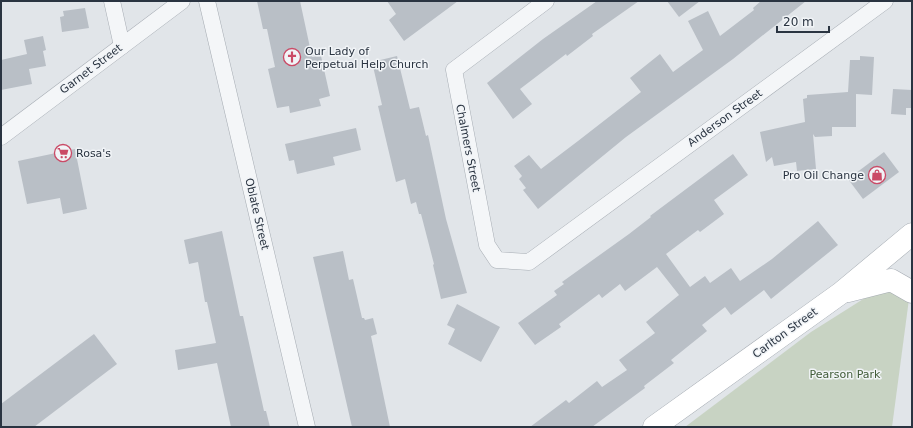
<svg xmlns="http://www.w3.org/2000/svg" width="913" height="428" font-family="'DejaVu Sans',sans-serif">
	<rect width="100%" height="100%" fill="#e1e5e9"/>
	<polygon fill="#c8d3c3" points="887,284 909,299 892,427 685,427 811,332"/>
	<g fill="#b9bfc6">
		<polygon points="257,1 300,1 312,57 321,56 330,96 319,99 321,106 290,113 289,106 277,108 268,69 275,67 267,29 263,29"/>
		<polygon points="387,1 458,1 404,41 389,20 396,14"/>
		<polygon points="597,1 639,1 592,34 593,36 567,56 566,54 520,89 532,104 513,119 487,83 543,39"/>
		<polygon points="667,1 700,1 679,17"/>
		<polygon points="761,1 806,1 733,59 626,137 538,209 523,190 526,188 519,179 522,176 514,166 529,155 541,169 578,141 641,92 630,78 660,54 673,72 703,50 688,21 708,11 720,36 754,10 753,8"/>
		<polygon points="85,8 89,28 62,32 60,17 64,16 63,11"/>
		<polygon points="43,36 46,50 43,51 46,66 29,69 32,84 1,90 1,60 27,54 24,40"/>
		<polygon points="397,56 410,109 419,107 426,136 428,135 446,219 467,293 441,299 433,265 434,264 421,214 419,214 416,202 411,204 405,179 396,182 378,106 382,105 372,62"/>
		<polygon points="860,56 874,57 872,95 856,94 856,127 832,127 832,136 815,137 813,134 816,169 797,171 796,162 774,166 772,157 766,162 760,132 805,122 803,99 807,98 807,95 848,92 850,60 860,60"/>
		<polygon points="893,89 912,90 912,108 906,108 906,115 891,114"/>
		<polygon points="356,128 361,150 333,157 335,165 297,174 294,160 289,161 285,144"/>
		<polygon points="75,149 87,209 63,214 60,198 27,204 18,161"/>
		<polygon points="884,152 899,172 863,199 848,179"/>
		<polygon points="733,154 748,175 714,200 724,214 700,232 698,230 666,254 690,287 705,276 710,283 731,268 740,281 772,259 818,221 838,245 771,299 764,290 731,315 725,307 702,325 707,331 671,360 674,363 644,386 645,388 592,427 530,427 566,400 569,403 597,381 602,387 627,370 619,360 655,333 646,322 679,295 657,267 625,291 620,284 602,298 599,294 559,324 561,327 535,345 518,323 557,295 554,291 564,284 562,282 629,234 651,217 650,216"/>
		<polygon points="222,231 240,316 243,316 264,411 266,411 270,427 231,427 217,363 178,370 175,350 216,343 207,302 205,302 198,262 189,264 184,240"/>
		<polygon points="343,251 349,280 353,279 362,318 364,318 365,320 373,318 377,334 371,336 390,427 352,427 313,257"/>
		<polygon points="457,304 500,327 481,362 448,344 455,329 447,325"/>
		<polygon points="94,334 117,364 34,427 1,427 1,404"/>
	</g>
	<g fill="none" stroke-linecap="round" stroke-linejoin="round">
		<g stroke="#a6acb3" stroke-width="17">
			<g id="street">
				<polyline points="112,1 122,46"/>
				<polyline points="207,1 307,427"/>
				<polyline points="546,1 454,70 487,245 497,260 529,262 885,1"/>
				<polyline points="1,137 182,1"/>
			</g>
		</g>
		<g stroke="#a6acb3" stroke-width="23">
			<g id="secondary">
				<polyline points="848,291 891,280 912,292"/>
				<polyline points="654,427 841,293 912,234"/>
			</g>
		</g>
		<use href="#street" stroke="#f4f6f8" stroke-width="16"/>
		<use href="#secondary" stroke="#fff" stroke-width="22"/>
	</g>
	<defs>
		<g id="church-ring" transform="scale(0.9)"><circle r="9.5" fill="#f1f4f7" stroke="#ca4b67" stroke-width="1.5"/><path d="M-1.2-6h2.4v3.5h3.3v2.4h-3.3V6h-2.4V-.1h-3.3v-2.4h3.3Z" fill="#ca4b67"/></g>
		<g id="supermarket-ring" transform="scale(0.9)"><circle r="9.5" fill="#f1f4f7" stroke="#ca4b67" stroke-width="1.5"/><path d="M-6-5.5h2.5l.6 2H6L4.5 2H-2.5L-4.4-4H-6ZM-1.5 3.2a1.3 1.3 0 1 0 .1 0ZM3 3.2a1.3 1.3 0 1 0 .1 0Z" fill="#ca4b67"/></g>
		<g id="shop-ring" transform="scale(0.9)"><circle r="9.5" fill="#f1f4f7" stroke="#ca4b67" stroke-width="1.5"/><path d="M-5-2.5h2.3a2.7 3.5 0 0 1 5.4 0H5L5.5 6h-11ZM-1.5-2.5h3a1.5 2.3 0 0 0-3 0Z" fill="#ca4b67"/></g>
	</defs>
	<g fill-rule="evenodd">
		<use href="#church-ring" x="292" y="57"/>
		<use href="#supermarket-ring" x="63" y="153"/>
		<use href="#shop-ring" x="877" y="175"/>
	</g>
	<g text-anchor="middle" dominant-baseline="central" stroke-width="3" stroke-linejoin="round" paint-order="stroke">
		<g font-size="11" fill="#2a3441" stroke="#f1f4f7" text-anchor="start">
			<text x="305" y="51">Our Lady of<tspan x="305" dy="13">Perpetual Help Church</tspan></text>
			<text x="76" y="153">Rosa's</text>
			<text x="864" y="175" text-anchor="end">Pro Oil Change</text>
		</g>
		<g font-size="11" fill="#2a3441" stroke="#f1f4f7">
			<text transform="translate(91 69) rotate(-37)">Garnet Street</text>
			<text transform="translate(725 118) rotate(-36)">Anderson Street</text>
			<text transform="translate(468 148) rotate(79)">Chalmers Street</text>
			<text transform="translate(257 214) rotate(77)">Oblate Street</text>
			<text transform="translate(785 333) rotate(-36)">Carlton Street</text>
		</g>
		<g font-size="11" fill="#415c38" stroke="#f1f4f7">
			<text x="845" y="374">Pearson Park</text>
		</g>
	</g>
	<rect width="913" height="428" fill="none" stroke="#2a3441" stroke-width="4"/>
	<path d="M777 26v6h52v-6" fill="none" stroke="#2a3441" stroke-width="2"/>
	<text x="783" y="26" font-size="12" fill="#2a3441" stroke="#f1f4f7" stroke-width="3" paint-order="stroke">20 m</text>
</svg>
